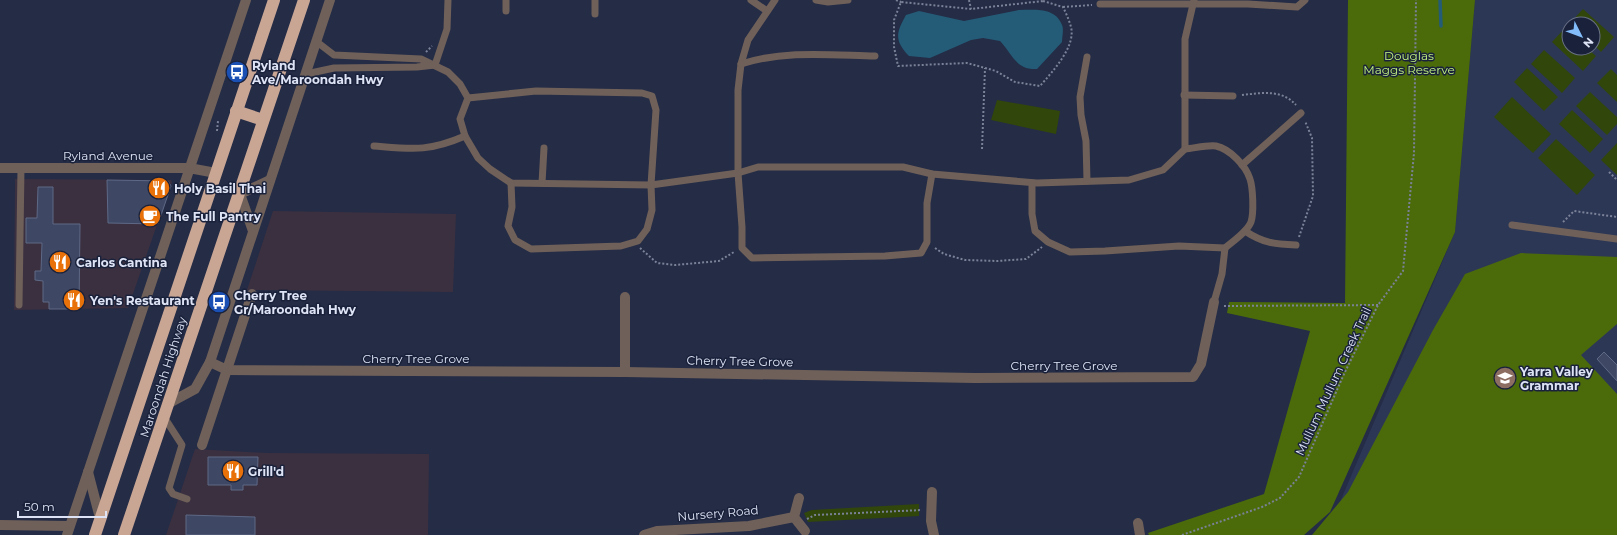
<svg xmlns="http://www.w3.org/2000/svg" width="1617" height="535" font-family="Montserrat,sans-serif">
	<rect width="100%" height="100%" fill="#242c46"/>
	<g fill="#3b3040">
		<polygon points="15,179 171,180 172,182 128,308 14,310"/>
		<polygon points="273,211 456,214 453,292 247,290"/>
		<polygon points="195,449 267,453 429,454 428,535 166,535"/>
	</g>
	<path fill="#2c3756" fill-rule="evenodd" d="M1475 0H1617V535H1317L1331 523 1455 232ZM1569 24H1593V48H1569Z"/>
	<g fill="#31460b">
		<polygon points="1583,9 1614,37 1601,52 1593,44 1593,24 1570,23"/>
		<polygon points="1565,28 1569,31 1569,48 1587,48 1596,56 1583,71 1552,42"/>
		<polygon points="1544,50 1575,78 1562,93 1531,64"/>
		<polygon points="1527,68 1558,97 1544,111 1514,82"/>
		<polygon points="1611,69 1617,75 1617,102 1597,83"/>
		<polygon points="1590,92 1617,117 1617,124 1607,135 1576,106"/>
		<polygon points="1512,97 1551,134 1533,153 1494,117"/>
		<polygon points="997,100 1060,111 1056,134 991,120"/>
		<polygon points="1572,110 1603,139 1590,153 1559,124"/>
		<polygon points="1556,139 1595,175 1577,195 1538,158"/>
		<polygon points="1617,143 1617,175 1601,160"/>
		<polygon points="919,504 919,516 808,522 804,513 812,510"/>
	</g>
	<g fill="#4b6b0b">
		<polygon points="1348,0 1475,0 1455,232 1330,512 1304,535 1149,535 1148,533 1264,494 1310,331 1227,313 1229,302 1345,303"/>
		<polygon points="1521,253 1617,257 1617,324 1581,355 1617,394 1617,535 1312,535 1348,492 1433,330 1465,274"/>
	</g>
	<path fill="#245c77" d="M1019 10C1035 10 1055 7 1062 25 1064 29 1062 37 1062 42L1037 69C1016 70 1013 55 1000 41L983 38 971 40 930 58 909 56C894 40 896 33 906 15L919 11 964 21Z"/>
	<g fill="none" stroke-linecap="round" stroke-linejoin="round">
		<polyline stroke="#245c77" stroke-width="3.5" points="1440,0 1441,26"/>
	</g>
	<g fill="#3e4864" stroke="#5e6986">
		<polygon points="107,180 168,181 171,186 158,224 108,223"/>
		<polygon points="38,187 53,187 53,224 80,224 79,309 49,309 49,302 43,302 43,281 35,280 35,271 41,271 42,243 26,243 26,218 37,218"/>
		<polygon points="1604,352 1617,365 1617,381 1597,359"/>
		<polygon points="208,457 258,457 257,485 243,485 243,490 231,490 231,485 208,485"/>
		<polygon points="186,515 255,517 255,535 186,535"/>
	</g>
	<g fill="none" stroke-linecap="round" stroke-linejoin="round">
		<g stroke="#7b8298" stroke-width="2" stroke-dasharray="2 2" stroke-linecap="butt">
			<polyline points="896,0 901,2 901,0"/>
			<polyline points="969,0 971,9"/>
			<path d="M1043 1 1063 7C1066 13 1069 20 1071 27 1076 47 1052 72 1040 86L1015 82 996 71 967 63 898 66 894 47V20L901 2 971 9Z"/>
			<polyline points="1063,7 1092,5"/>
			<polyline points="426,52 432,46"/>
			<polyline points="231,80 236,74"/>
			<path d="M1242 95C1261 93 1282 89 1296 105"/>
			<polyline points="217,131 218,121"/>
			<polyline points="982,149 985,68"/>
			<polyline points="1609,172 1617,180"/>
			<polyline points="1563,222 1574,211 1617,217"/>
			<polyline points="1299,237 1313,196 1312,138 1305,121"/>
			<polyline points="640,248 657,263 675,265 719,261 734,252"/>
			<polyline points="935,248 944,254 965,260 997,261 1026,259 1042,247"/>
			<polyline points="1224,306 1378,305"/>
			<polyline points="807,519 815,515 922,510"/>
			<polyline points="1182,535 1262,507 1280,498 1299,477 1344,374 1378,305 1403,271 1414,153 1416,0"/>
		</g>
		<g stroke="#6f6059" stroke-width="7">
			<polyline points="751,0 767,11"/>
			<polyline points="775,0 748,40 741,64 738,90 738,173 742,227 742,248 752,258 885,256 921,253 927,242 927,203 932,174"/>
			<polyline points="816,0 828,2 848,0"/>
			<polyline points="1100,4 1248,4 1297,7 1305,0"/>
			<polyline points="506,11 506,0"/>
			<polyline points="595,14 595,0"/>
			<polyline points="317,42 334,55 421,59 448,72 460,84 468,98 460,119 465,136 478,158 490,169 511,183 651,185 738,173 758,167 903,167 932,174 1037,183 1129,180 1163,170 1185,149 1185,39 1194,0"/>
			<path d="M741 64C784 50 830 55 875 56"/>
			<polyline points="435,65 447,29 448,0"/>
			<polyline points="306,74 334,68 417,67 435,65"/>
			<polyline points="1184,95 1233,96"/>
			<polyline points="468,98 536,91 642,93 652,96 656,110 651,185 652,210 647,229 638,241 621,246 531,249 515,240 508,226 512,207 511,183"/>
			<path d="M374 146C412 149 428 152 465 136"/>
			<polyline points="1242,165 1301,113"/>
			<polyline points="1087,181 1086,141 1081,115 1080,97 1087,57"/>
			<polyline points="542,183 544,148"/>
			<path d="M1032 183V214L1035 231 1048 242 1070 252 1105 251 1179 246 1225 248C1233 241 1247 232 1251 222 1254 213 1253 188 1250 179 1246 166 1230 149 1216 146 1207 145 1195 148 1185 149"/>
			<polyline points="1512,225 1617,239"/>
			<path d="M1245 231C1263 243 1274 244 1296 245"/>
			<polyline points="1214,302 1222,274 1225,248"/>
			<polyline points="19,305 21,168"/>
			<polyline points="164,417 182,445 169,488 173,494 187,499"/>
		</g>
		<g stroke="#6f6059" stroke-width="10">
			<polyline points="0,168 189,168 216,173"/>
			<polyline points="253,231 240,194 270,180"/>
			<polyline points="210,362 227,370 625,372 975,378 1193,377 1201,364 1214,302"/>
			<polyline points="625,372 625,297"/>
			<polyline points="169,403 195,389 210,362 330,0"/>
			<polyline points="202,445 252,294"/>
			<polyline points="88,472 100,518"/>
			<polyline points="932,492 931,521 934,535"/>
			<polyline points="799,498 794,517 805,531"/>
			<polyline points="1138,523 1140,535"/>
			<polyline points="0,525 69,526"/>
			<polyline points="67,535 246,0"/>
			<polyline points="644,535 657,531 749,526 794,517"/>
		</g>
		<g stroke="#c9a594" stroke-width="12">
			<polyline points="236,111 263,120"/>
			<polyline points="95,535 274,0"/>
			<polyline points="124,535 304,0"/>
		</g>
	</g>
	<defs>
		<g id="bus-disc" transform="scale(1.15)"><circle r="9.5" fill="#1a4fb4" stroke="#1a223b"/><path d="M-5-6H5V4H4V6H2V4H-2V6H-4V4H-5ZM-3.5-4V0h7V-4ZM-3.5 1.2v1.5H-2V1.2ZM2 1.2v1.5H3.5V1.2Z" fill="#fff"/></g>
		<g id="restaurant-disc" transform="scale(1.15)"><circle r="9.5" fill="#e8710a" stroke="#1a223b"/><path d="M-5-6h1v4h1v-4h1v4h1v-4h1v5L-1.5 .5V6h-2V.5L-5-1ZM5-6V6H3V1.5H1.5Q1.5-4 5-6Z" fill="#fff"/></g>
		<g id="cafe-disc" transform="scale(1.15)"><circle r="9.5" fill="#e8710a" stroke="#1a223b"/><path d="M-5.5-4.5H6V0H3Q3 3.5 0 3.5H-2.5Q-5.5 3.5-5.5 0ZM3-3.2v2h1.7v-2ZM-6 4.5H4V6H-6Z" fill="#fff"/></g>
		<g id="school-disc" transform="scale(1.15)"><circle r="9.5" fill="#8d6e63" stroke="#1a223b"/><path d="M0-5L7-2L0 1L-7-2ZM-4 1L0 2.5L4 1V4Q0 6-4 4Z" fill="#fff"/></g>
	</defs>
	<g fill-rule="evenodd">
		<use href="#bus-disc" x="237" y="72"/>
		<use href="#restaurant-disc" x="159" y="188"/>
		<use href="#cafe-disc" x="150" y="216"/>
		<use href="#restaurant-disc" x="60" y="262"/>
		<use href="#restaurant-disc" x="74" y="300"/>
		<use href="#bus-disc" x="219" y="302"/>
		<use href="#school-disc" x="1505" y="378"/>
		<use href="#restaurant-disc" x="233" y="471"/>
	</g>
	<g text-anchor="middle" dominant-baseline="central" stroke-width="3" stroke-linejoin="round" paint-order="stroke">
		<g font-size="12" fill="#c4f482" stroke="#1a223b">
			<text x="1409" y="55">Douglas<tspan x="1409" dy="14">Maggs Reserve</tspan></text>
		</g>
		<g font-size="12" font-weight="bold" fill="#dee4f6" stroke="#1a223b" text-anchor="start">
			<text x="252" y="65">Ryland<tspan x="252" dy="14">Ave/Maroondah Hwy</tspan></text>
			<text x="174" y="188">Holy Basil Thai</text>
			<text x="166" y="216">The Full Pantry</text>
			<text x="76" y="262">Carlos Cantina</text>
			<text x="234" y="295">Cherry Tree<tspan x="234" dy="14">Gr/Maroondah Hwy</tspan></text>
			<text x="90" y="300">Yen's Restaurant</text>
			<text x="1520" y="371">Yarra Valley<tspan x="1520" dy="14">Grammar</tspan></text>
			<text x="248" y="471">Grill'd</text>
		</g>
		<g font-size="12" fill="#dee4f6" stroke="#1a223b">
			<text x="108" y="155">Ryland Avenue</text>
			<text x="416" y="358">Cherry Tree Grove</text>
			<text transform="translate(740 361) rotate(1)">Cherry Tree Grove</text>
			<text x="1064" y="365">Cherry Tree Grove</text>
			<text transform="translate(163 377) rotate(-72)">Maroondah Highway</text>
			<text transform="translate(1333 381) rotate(-65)">Mullum Mullum Creek Trail</text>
			<text transform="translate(718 513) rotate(-5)">Nursery Road</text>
		</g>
	</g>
	<g transform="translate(1581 36) rotate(132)"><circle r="19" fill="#1a223b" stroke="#687086"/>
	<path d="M0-3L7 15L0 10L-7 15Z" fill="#83bcfb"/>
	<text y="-6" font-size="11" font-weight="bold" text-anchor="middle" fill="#dee4f6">N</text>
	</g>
	<path d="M18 511v6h88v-6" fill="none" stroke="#dee4f6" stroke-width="2"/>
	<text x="24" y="511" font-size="12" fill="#dee4f6" stroke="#1a223b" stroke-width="3" paint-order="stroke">50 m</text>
</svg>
